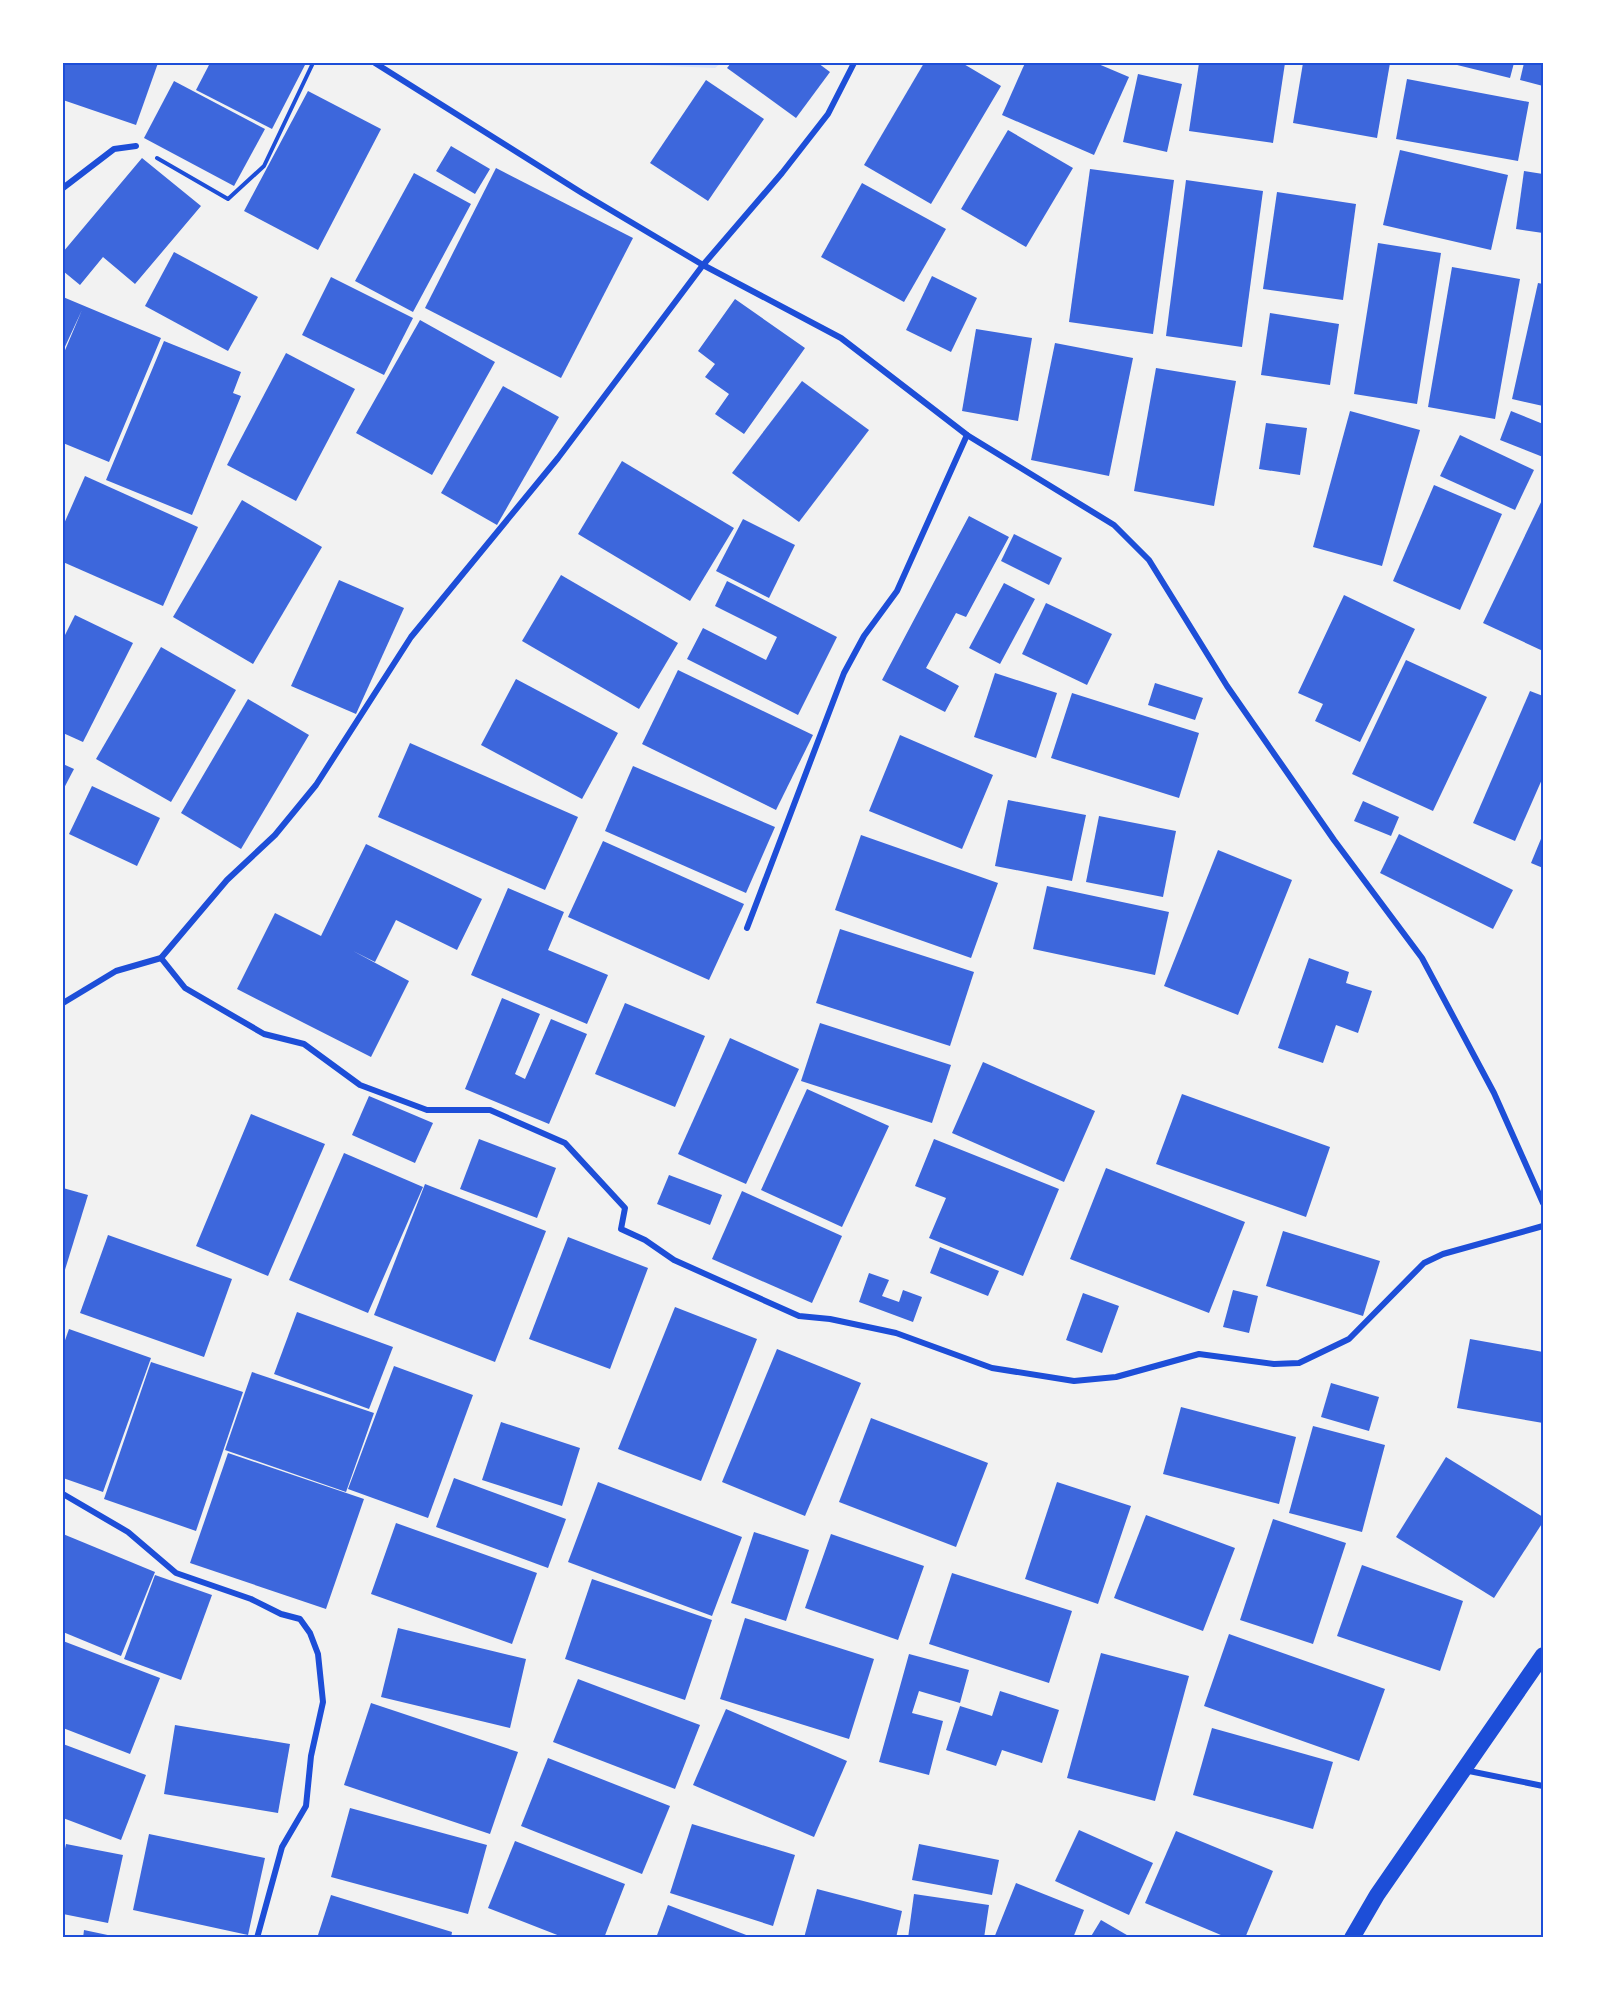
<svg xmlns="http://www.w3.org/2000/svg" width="1606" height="2001" font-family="Commissioner,sans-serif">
	<rect width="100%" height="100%" fill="#f2f2f2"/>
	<polygon fill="#dbe4f7" points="598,63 721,63 715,68"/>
	<g fill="#3d67dc">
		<polygon points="63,63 158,63 136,125 63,100"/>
		<polygon points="210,63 306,63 272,129 196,90"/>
		<polygon points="731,63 818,63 830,72 796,118 727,68"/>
		<polygon points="924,63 962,63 1001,86 931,204 864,165"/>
		<polygon points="1025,63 1096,63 1129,77 1094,155 1002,115"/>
		<polygon points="1199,63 1285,63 1273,143 1189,131"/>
		<polygon points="1303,63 1390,63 1377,138 1293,123"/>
		<polygon points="1449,63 1514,63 1510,78"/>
		<polygon points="1524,63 1543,63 1543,86 1520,80"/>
		<polygon points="1138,74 1182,84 1167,152 1123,142"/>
		<polygon points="1407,79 1529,102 1518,161 1396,139"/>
		<polygon points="706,80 764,119 708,201 650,163"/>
		<polygon points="174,81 265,129 234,186 144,138"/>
		<polygon points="308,91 381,129 318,250 244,211"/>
		<polygon points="1008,130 1073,168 1026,247 961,209"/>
		<polygon points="451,146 490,169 475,194 436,171"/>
		<polygon points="1400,150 1508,175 1491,250 1383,225"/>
		<polygon points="142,158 201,206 135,284 103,257 80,285 63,271 63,252"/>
		<polygon points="496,168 633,238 561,378 425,308"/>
		<polygon points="1090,169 1174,180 1153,334 1069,322"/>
		<polygon points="1524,171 1543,174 1543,233 1516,229"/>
		<polygon points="414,173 471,204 413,312 355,281"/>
		<polygon points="1186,180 1263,191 1242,347 1166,336"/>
		<polygon points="862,183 946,229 904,302 821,257"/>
		<polygon points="1277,192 1356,204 1343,300 1263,289"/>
		<polygon points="1378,243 1441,253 1417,404 1354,394"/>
		<polygon points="174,252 258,297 228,351 145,306"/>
		<polygon points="1452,267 1520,279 1495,419 1428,407"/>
		<polygon points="932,276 977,298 951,352 906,330"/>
		<polygon points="331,277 413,318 384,375 302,335"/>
		<polygon points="1538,283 1543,284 1543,406 1512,399"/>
		<polygon points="63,297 161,338 109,462 63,443 63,355 82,310 63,351"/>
		<polygon points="735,299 805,348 744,434 715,414 729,394 705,377 715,364 698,351"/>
		<polygon points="1270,313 1339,324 1330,385 1261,375"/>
		<polygon points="420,320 495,362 432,475 356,433"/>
		<polygon points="976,329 1032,338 1018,421 962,411"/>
		<polygon points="164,341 241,372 233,393 241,396 192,515 106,480"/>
		<polygon points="1055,343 1133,358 1109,476 1031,460"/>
		<polygon points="286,353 355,389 296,501 227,465"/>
		<polygon points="1156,368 1236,381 1214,506 1134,491"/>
		<polygon points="802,381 869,430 799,522 732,473"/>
		<polygon points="503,386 559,417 497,525 441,493"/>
		<polygon points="1350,411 1420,430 1382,566 1313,547"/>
		<polygon points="1511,411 1543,424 1543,457 1500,440"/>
		<polygon points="1266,423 1307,428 1300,475 1259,469"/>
		<polygon points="1460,435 1534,470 1515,510 1440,476"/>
		<polygon points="622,461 734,528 690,601 578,534"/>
		<polygon points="85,476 198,527 163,606 63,562 63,526"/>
		<polygon points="1434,485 1502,514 1460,610 1393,581"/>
		<polygon points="1543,498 1543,651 1483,623"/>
		<polygon points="242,500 322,547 253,664 173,617"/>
		<polygon points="969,516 1009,537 966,617 956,613 926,668 959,686 945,712 882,680"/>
		<polygon points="743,519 795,545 769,598 716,571"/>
		<polygon points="1014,534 1062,558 1049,585 1001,561"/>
		<polygon points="561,575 678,643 639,709 522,641"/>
		<polygon points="339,580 404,608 356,714 291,686"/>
		<polygon points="727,581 837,637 798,715 687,659 703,628 766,660 777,637 715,606"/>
		<polygon points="1004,583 1035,599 1000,664 969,648"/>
		<polygon points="1344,595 1415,629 1360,742 1315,721 1323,704 1298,693"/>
		<polygon points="1046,603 1112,634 1087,685 1022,654"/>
		<polygon points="75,615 133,643 83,742 63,733 63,639"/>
		<polygon points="161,647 236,690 171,802 96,759"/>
		<polygon points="1406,660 1487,697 1433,811 1352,774"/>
		<polygon points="678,670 813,735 776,810 642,744"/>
		<polygon points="995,673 1057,693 1036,758 974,737"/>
		<polygon points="516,679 618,733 582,799 481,745"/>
		<polygon points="1155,683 1203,698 1195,720 1148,705"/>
		<polygon points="1530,691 1543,696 1543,777 1515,841 1473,823"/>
		<polygon points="1072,693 1199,733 1179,798 1051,758"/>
		<polygon points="248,699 309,735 241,849 181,813"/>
		<polygon points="900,735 993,775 962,849 869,811"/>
		<polygon points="410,743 578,817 545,890 378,817"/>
		<polygon points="63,764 74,769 63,790"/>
		<polygon points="633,766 775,827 746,893 605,831"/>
		<polygon points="92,786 160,818 137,866 69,834"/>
		<polygon points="1008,800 1086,815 1072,881 995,866"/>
		<polygon points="1363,801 1399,817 1391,836 1354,821"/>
		<polygon points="1099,816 1176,831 1163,897 1086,882"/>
		<polygon points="1399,834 1513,890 1493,929 1380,873"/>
		<polygon points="1543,834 1543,868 1531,863"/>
		<polygon points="861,835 998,883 971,958 835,910"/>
		<polygon points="603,841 744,904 709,980 568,917"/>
		<polygon points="366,844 482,899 457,950 396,920 375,962 353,951 409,981 371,1057 237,989 275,913 321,936"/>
		<polygon points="1218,850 1292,880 1238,1015 1164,986"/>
		<polygon points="1047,886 1169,912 1155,975 1033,949"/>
		<polygon points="508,888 564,912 548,950 608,975 587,1024 471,975"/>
		<polygon points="840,929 974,972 950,1046 816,1003"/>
		<polygon points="1309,958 1349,972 1346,983 1372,991 1358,1033 1336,1025 1323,1063 1278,1048"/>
		<polygon points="502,998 540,1014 515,1074 525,1079 551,1019 587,1034 549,1124 465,1089"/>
		<polygon points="625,1003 705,1036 675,1107 595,1074"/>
		<polygon points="820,1023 951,1065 932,1123 801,1081"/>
		<polygon points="730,1038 799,1069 746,1184 678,1154"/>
		<polygon points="983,1062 1095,1111 1064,1182 952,1133"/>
		<polygon points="807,1089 889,1126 842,1227 761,1190"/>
		<polygon points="1182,1094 1330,1147 1306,1217 1156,1164"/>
		<polygon points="369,1096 433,1123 415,1163 352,1135"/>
		<polygon points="251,1114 325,1144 268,1276 196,1246"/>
		<polygon points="479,1139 556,1168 537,1218 460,1189"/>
		<polygon points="934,1139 1059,1189 1023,1276 929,1238 946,1198 915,1186"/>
		<polygon points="344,1153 423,1187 368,1313 289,1280"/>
		<polygon points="1106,1168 1245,1222 1209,1313 1070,1259"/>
		<polygon points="669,1175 722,1195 710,1225 657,1204"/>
		<polygon points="425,1184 546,1231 495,1362 374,1315"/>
		<polygon points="63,1188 88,1195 64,1273 63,1273"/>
		<polygon points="742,1191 842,1236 812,1303 712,1259"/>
		<polygon points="1283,1231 1380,1261 1363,1316 1266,1286"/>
		<polygon points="108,1235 232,1279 204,1357 80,1313"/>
		<polygon points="568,1237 648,1268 610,1369 529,1339"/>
		<polygon points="940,1247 999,1271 988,1296 930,1273"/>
		<polygon points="869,1273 889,1280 882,1296 899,1302 903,1290 922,1297 913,1322 859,1302"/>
		<polygon points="1233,1290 1258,1296 1249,1333 1223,1327"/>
		<polygon points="1083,1293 1119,1306 1102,1353 1066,1340"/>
		<polygon points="675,1307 757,1339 701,1481 618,1449"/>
		<polygon points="297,1312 393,1347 369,1409 274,1374"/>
		<polygon points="69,1329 151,1358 103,1492 63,1478 63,1346"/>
		<polygon points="1470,1339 1543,1352 1543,1423 1457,1408"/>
		<polygon points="777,1349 861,1383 805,1516 722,1482"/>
		<polygon points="151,1362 243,1392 196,1531 104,1499"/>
		<polygon points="394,1366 473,1395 428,1518 348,1489"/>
		<polygon points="252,1372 374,1413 346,1492 225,1450"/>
		<polygon points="1331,1383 1379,1397 1369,1431 1321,1417"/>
		<polygon points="1181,1407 1296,1437 1279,1504 1163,1474"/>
		<polygon points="871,1418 988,1463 956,1547 839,1502"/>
		<polygon points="501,1422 580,1448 562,1506 482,1480"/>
		<polygon points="1313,1426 1385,1445 1362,1532 1289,1513"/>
		<polygon points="228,1453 364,1499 326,1609 190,1563"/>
		<polygon points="1446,1457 1543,1517 1543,1522 1494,1598 1396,1537"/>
		<polygon points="454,1478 566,1519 548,1568 436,1527"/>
		<polygon points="598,1482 742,1537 712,1616 568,1562"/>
		<polygon points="1057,1482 1131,1506 1098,1604 1025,1579"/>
		<polygon points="1146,1515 1235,1548 1203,1631 1114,1598"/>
		<polygon points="1273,1519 1346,1543 1313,1644 1240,1620"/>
		<polygon points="396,1523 537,1573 512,1644 371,1594"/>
		<polygon points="754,1532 809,1550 786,1621 731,1603"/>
		<polygon points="63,1534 155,1572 121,1656 63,1632"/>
		<polygon points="831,1534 924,1566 898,1640 805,1608"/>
		<polygon points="1362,1565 1463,1601 1440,1671 1337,1636"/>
		<polygon points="952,1573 1072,1611 1049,1683 929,1644"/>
		<polygon points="155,1575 212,1595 181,1680 124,1659"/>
		<polygon points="592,1579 712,1620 685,1700 565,1659"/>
		<polygon points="745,1618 874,1659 849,1739 720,1699"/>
		<polygon points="398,1628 526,1659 510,1728 381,1697"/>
		<polygon points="1229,1634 1385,1689 1359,1761 1204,1706"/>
		<polygon points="63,1641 160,1678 130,1754 63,1728"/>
		<polygon points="1101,1653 1189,1676 1155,1801 1067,1778"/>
		<polygon points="909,1654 969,1670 960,1703 919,1691 912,1713 943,1721 929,1775 879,1762"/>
		<polygon points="578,1679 700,1725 675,1789 553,1742"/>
		<polygon points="1000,1691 1059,1710 1042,1763 1002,1750 996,1766 946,1750 960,1706 992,1716"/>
		<polygon points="371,1703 518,1752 490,1834 344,1785"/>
		<polygon points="726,1709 847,1761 814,1837 693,1785"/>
		<polygon points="175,1725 290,1744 278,1813 164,1794"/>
		<polygon points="1212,1728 1333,1762 1313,1829 1193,1795"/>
		<polygon points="63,1744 146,1775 121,1840 63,1818"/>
		<polygon points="548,1758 670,1806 642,1874 521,1826"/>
		<polygon points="350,1808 487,1845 468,1914 331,1877"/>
		<polygon points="692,1824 795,1855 773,1926 670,1893"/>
		<polygon points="1079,1830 1153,1863 1129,1915 1055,1881"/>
		<polygon points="1176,1831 1273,1871 1245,1938 1228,1938 1145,1903"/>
		<polygon points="149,1834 265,1858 248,1935 133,1910"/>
		<polygon points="515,1841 625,1884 604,1938 565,1938 488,1908"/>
		<polygon points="66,1844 123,1855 108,1923 63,1914 63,1858"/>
		<polygon points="919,1844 999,1860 992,1895 912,1880"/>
		<polygon points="1016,1883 1084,1910 1073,1938 994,1938"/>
		<polygon points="817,1889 902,1911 896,1938 804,1938"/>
		<polygon points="914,1894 989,1905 984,1938 908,1938"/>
		<polygon points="331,1895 452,1932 451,1938 317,1938"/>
		<polygon points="668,1905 754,1938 656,1938"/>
		<polygon points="1101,1920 1132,1938 1090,1938"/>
		<polygon points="84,1930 117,1937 117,1938 83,1938"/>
	</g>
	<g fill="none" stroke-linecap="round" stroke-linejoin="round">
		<polyline stroke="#1d4ed8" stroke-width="4" points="157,158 228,199 264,166 313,63"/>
		<g stroke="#1d4ed8" stroke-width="6">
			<polyline points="375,63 582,193 703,265 841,338 967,435 1114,525 1149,560 1227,686 1334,840 1422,958 1494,1093 1543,1203"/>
			<polyline points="63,188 114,149 136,146"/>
			<polyline points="747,928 844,673 864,636 897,591 967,435"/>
			<polyline points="161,958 185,988 264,1034 304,1044 360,1085 427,1110 490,1110 565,1143 625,1208 621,1229 645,1240 674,1260 799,1316 830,1319 896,1333 992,1368 1074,1381 1116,1377 1199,1354 1274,1364 1299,1363 1349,1339 1424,1263 1443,1254 1543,1226"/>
			<polyline points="63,1003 116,971 161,958 227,880 275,835 316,785 411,637 558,458 703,265 782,173 828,114 854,63"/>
			<polyline points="63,1494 128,1532 176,1573 251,1599 281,1614 300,1619 310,1633 318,1654 323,1702 311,1756 306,1806 282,1847 257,1938"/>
			<polyline points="1464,1770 1543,1786"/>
		</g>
		<polyline stroke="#1d4ed8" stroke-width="16" points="1352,1938 1377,1895 1543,1655"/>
	</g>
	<rect width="1606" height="2001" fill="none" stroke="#ffffff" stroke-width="129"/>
	<rect x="64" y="64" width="1478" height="1872" fill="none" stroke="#1d4ed8" stroke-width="2"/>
</svg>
